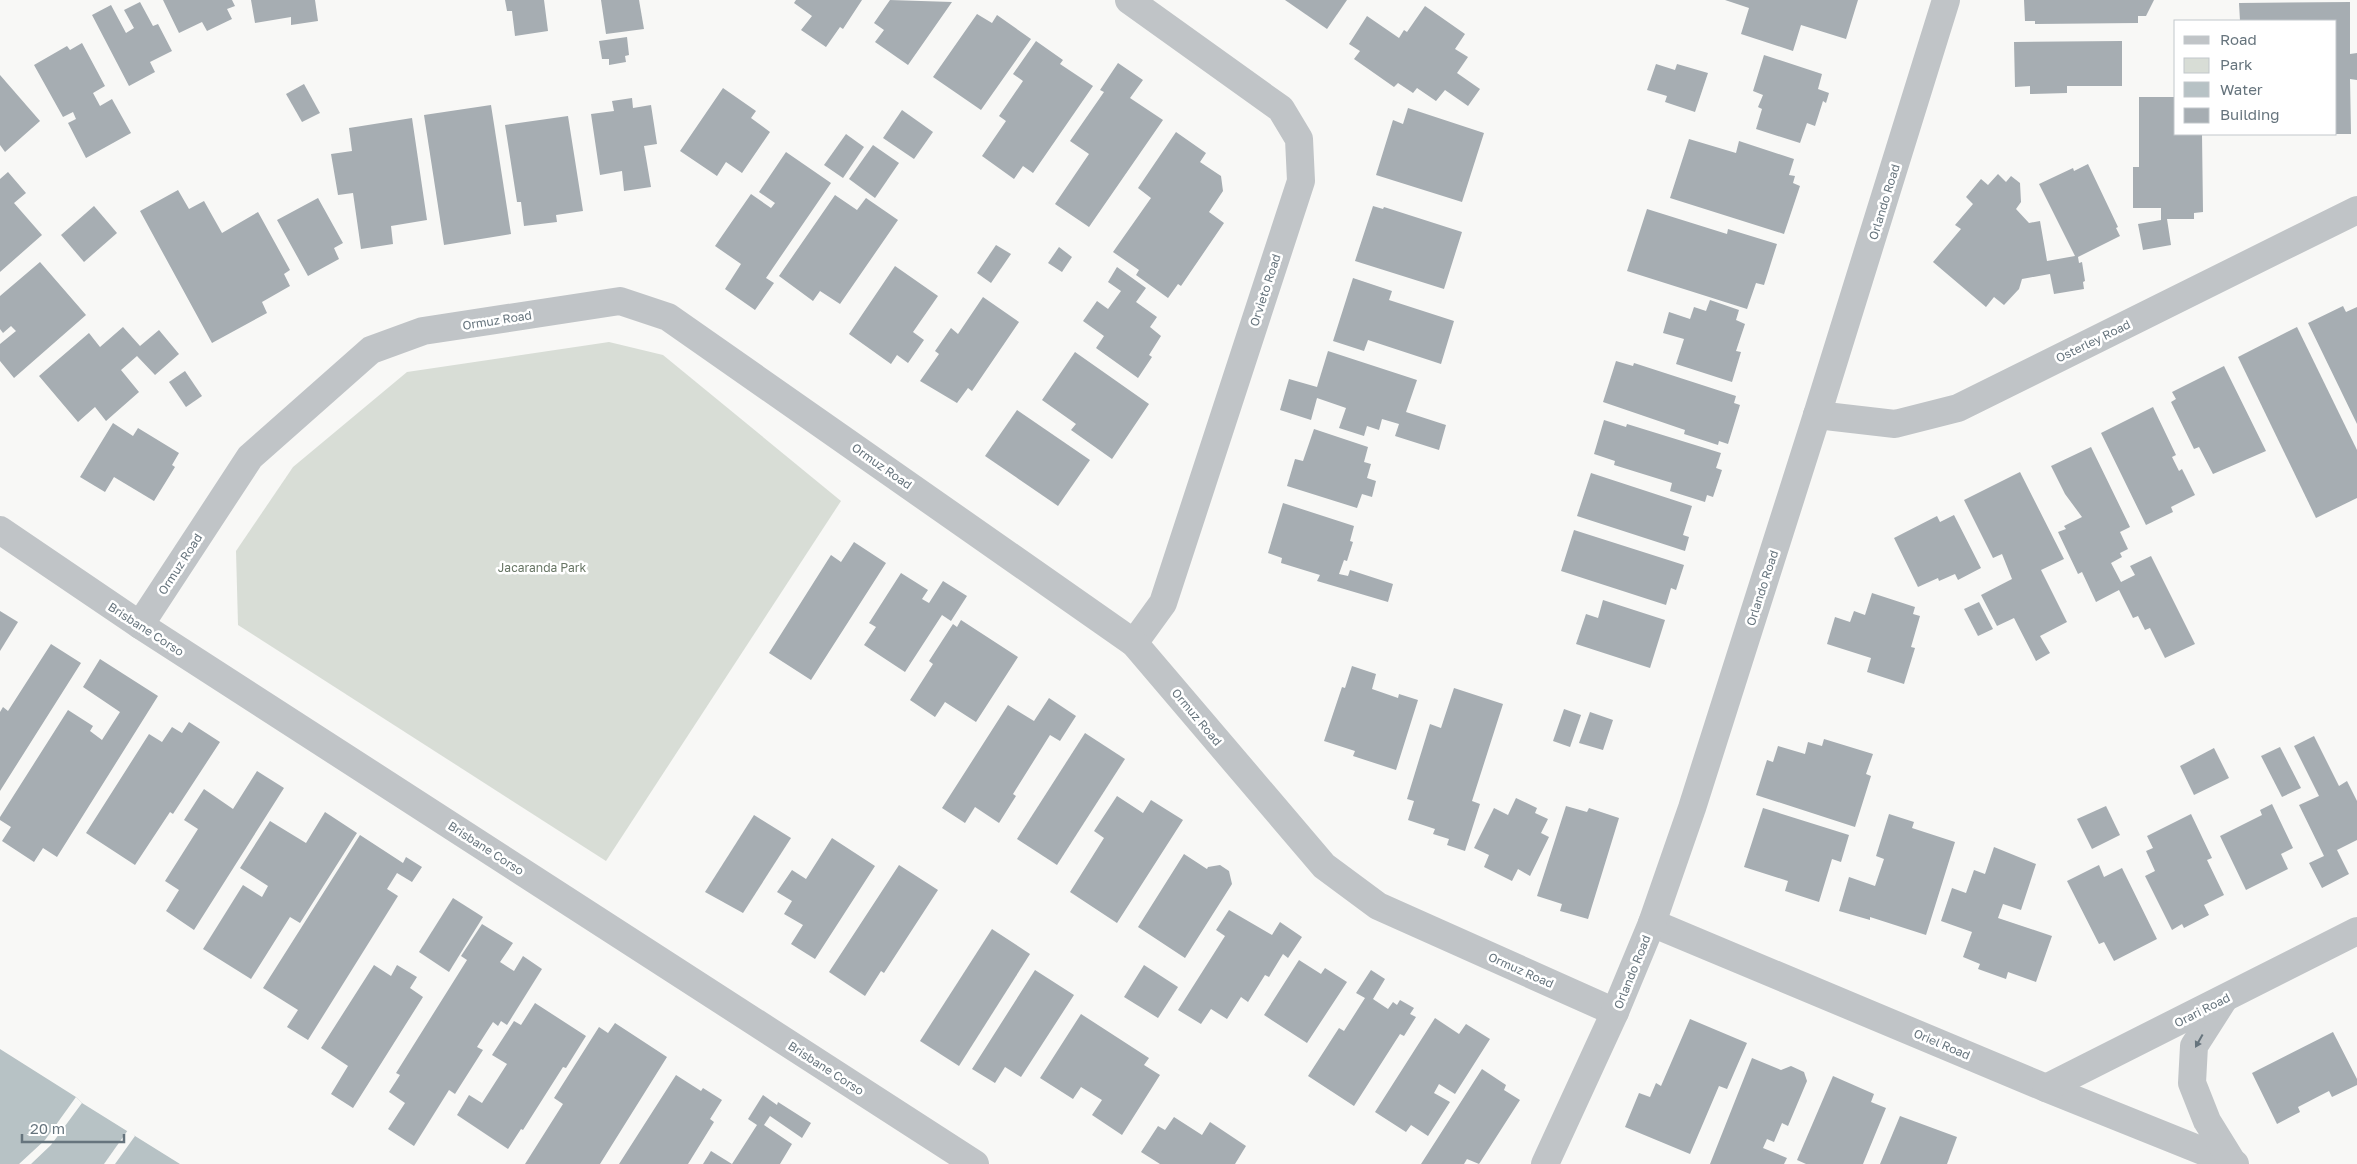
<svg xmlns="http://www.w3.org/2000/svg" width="2357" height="1164" font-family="'Golos Text',sans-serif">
	<rect width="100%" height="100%" fill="#f8f8f6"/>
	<polygon fill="#d8ddd6" points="609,342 663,355 841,501 606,861 238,625 236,551 293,467 407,372"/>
	<polygon fill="#b7c2c5" points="0,1049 76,1097 82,1103 180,1164 0,1164"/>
	<g fill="#f8f8f6">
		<polygon points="76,1097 82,1103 51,1145 31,1164 19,1164 45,1140"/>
		<polygon points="128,1130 135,1136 115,1164 104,1164"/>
	</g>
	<g fill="#a6adb2">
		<polygon points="163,0 232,0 235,6 227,9 232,19 207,31 202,22 179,33"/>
		<polygon points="251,0 315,0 318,21 291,25 291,17 255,23"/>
		<polygon points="505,0 544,0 548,31 515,36 512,11 507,11"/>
		<polygon points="601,0 639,0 644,29 606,34"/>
		<polygon points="796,0 862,0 843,29 840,27 826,47 801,30 812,16 794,3"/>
		<polygon points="890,0 952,2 908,65 875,42 884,30 874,23"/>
		<polygon points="1285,0 1347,0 1327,29"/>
		<polygon points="1725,0 1858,0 1846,39 1801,25 1793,51 1741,34 1749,8"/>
		<polygon points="2024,0 2154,0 2146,16 2138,16 2138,23 2035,24 2035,21 2025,21"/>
		<polygon points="140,2 153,26 158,24 172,51 150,62 155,72 129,86 92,15 111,5 126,33 134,28 124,10"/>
		<polygon points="2350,2 2350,54 2357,53 2357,80 2350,79 2351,134 2336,134 2336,21 2240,21 2239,3"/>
		<polygon points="1425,6 1465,34 1455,49 1468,57 1457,73 1480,89 1468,106 1445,90 1436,101 1417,88 1413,93 1398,83 1394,87 1354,59 1360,51 1349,44 1367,16 1399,38 1404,30 1407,32"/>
		<polygon points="977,14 992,23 997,15 1031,39 981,110 933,77"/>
		<polygon points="627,37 629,55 625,56 626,62 609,65 609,59 602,59 599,41"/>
		<polygon points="1036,41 1063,60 1060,64 1093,86 1033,173 1023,166 1014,179 982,156 1006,121 999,116 1023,81 1013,74"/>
		<polygon points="2122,41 2122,86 2067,86 2067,93 2030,94 2030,86 2015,87 2014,42"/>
		<polygon points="82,43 105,86 93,93 100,106 112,99 131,133 86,158 68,123 76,119 73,112 63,117 34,65 67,46 70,50"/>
		<polygon points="1764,55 1822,74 1818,89 1829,93 1826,103 1823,101 1815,126 1807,123 1800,143 1756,129 1762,109 1758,107 1763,95 1753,91"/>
		<polygon points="1118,63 1143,80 1130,98 1163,120 1089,227 1055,204 1089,154 1070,141 1104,92 1100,90"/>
		<polygon points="1656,64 1675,70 1677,64 1708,73 1695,112 1665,102 1667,96 1647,90"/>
		<polygon points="0,75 40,121 5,152 0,145"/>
		<polygon points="304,84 320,113 302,122 286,94"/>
		<polygon points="723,88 756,111 751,118 770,132 742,173 726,162 717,176 680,151"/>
		<polygon points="2139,97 2176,97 2176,134 2202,134 2203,212 2194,213 2194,219 2167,219 2171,245 2143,250 2138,224 2161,220 2161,208 2133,208 2133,167 2139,167"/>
		<polygon points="632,98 633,108 651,105 657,144 644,146 651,187 624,191 622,171 600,175 591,114 614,111 612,101"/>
		<polygon points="491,105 511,234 444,245 424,115"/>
		<polygon points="1408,108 1484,133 1462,202 1376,175 1393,120 1403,124"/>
		<polygon points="902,110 933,132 914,159 883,138"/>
		<polygon points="568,116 583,211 556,215 557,222 524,226 521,202 517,202 505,125"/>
		<polygon points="412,118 427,220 391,226 393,244 361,249 353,193 338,195 331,154 352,151 349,128"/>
		<polygon points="1176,132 1206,153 1200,162 1221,176 1223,191 1209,212 1224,223 1181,286 1178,284 1168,298 1136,275 1139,270 1113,252 1151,198 1138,188"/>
		<polygon points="846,134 864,147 843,178 824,165"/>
		<polygon points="1689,139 1736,153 1739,141 1794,159 1789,175 1795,176 1793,183 1800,186 1784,234 1670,198"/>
		<polygon points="873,145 899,163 875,198 849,179"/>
		<polygon points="786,152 831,183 766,278 774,283 755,310 725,289 741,264 715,246 751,194 771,208 775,203 759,192"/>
		<polygon points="2088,164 2118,227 2116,228 2120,236 2078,257 2079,263 2082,262 2085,281 2083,282 2084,289 2054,294 2050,274 2022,279 2019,289 2004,305 1994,297 1986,307 1933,262 1961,229 1955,225 1973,204 1966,197 1981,179 1988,185 1998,174 2006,182 2011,176 2020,183 2021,202 2016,209 2029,223 2040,221 2047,261 2075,256 2039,184 2073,168 2074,171"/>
		<polygon points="8,172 26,193 14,203 42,235 0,272 0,179"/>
		<polygon points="178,190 189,209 204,201 222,233 258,212 290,270 284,274 290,286 262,302 267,313 212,343 140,211"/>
		<polygon points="835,195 857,210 866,198 898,220 840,304 820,291 813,301 779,276"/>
		<polygon points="318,198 343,243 334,248 339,259 308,276 277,220"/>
		<polygon points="94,206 117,233 84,262 61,235"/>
		<polygon points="1373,206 1383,209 1384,207 1462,232 1444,289 1355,261"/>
		<polygon points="1647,209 1727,234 1728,229 1777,244 1764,285 1756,283 1747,309 1627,271"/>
		<polygon points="996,245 1011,254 991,283 977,273"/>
		<polygon points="1059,247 1072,257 1062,272 1048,263"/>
		<polygon points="40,262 86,315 14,378 0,361 0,344 16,331 11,326 3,333 0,329 0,296"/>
		<polygon points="895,266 938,296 913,332 924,340 908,363 897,355 891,364 849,334"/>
		<polygon points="1117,267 1146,288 1136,302 1157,317 1150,327 1161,336 1149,355 1152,357 1138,378 1096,348 1104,336 1083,321 1097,301 1108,309 1121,291 1108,282"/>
		<polygon points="1353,278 1392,291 1389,300 1454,321 1441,364 1368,340 1364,351 1333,341"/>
		<polygon points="983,297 1019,322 972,391 968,388 957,403 920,381 939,354 935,351 951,328 958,334"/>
		<polygon points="1710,300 1739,310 1736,320 1745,324 1736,351 1741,352 1732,382 1676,364 1684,339 1663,333 1669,312 1690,319 1694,307 1706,311"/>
		<polygon points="2343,306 2346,312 2357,307 2357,424 2308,323"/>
		<polygon points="123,327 140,346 159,330 179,354 155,375 137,356 121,370 139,392 106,421 95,407 78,422 39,376 89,333 100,347"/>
		<polygon points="2297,327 2357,450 2357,498 2316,518 2238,357"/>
		<polygon points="1328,351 1417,380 1406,412 1446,425 1439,450 1395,436 1399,424 1382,419 1379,430 1367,426 1364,436 1339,428 1346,408 1317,398 1311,420 1280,410 1289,379 1317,387"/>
		<polygon points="1075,352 1149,404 1112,459 1071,430 1076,424 1042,400"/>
		<polygon points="1616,361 1633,366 1634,363 1736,396 1734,403 1740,405 1728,444 1719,441 1718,445 1684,434 1685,430 1603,402"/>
		<polygon points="2224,366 2266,451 2213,474 2199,447 2194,449 2171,402 2176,399 2172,392"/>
		<polygon points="185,371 202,396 186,407 169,382"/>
		<polygon points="2153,407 2176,455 2172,457 2179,471 2182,469 2195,495 2171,507 2173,512 2146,525 2101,433"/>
		<polygon points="1017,410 1090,460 1058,506 985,456"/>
		<polygon points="1604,420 1626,427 1627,424 1721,453 1716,468 1722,470 1713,497 1707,495 1705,502 1670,491 1672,483 1614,465 1615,461 1594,454"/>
		<polygon points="113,423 133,436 138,428 179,453 172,465 175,467 154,501 114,477 105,492 80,477"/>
		<polygon points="1314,429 1368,447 1364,462 1371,464 1367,478 1376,481 1372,497 1362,494 1357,508 1287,486 1295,459 1303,461"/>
		<polygon points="2091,447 2130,527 2120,532 2128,549 2120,553 2122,557 2111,563 2121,582 2135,575 2130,566 2151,556 2195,644 2165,658 2150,628 2145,630 2138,616 2133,618 2119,590 2096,602 2082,572 2078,574 2058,532 2066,529 2064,526 2082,517 2065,494 2051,466"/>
		<polygon points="2020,472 2064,559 2041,570 2067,622 2040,636 2050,653 2036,661 2014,618 1997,626 1981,595 2012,579 2002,554 1993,558 1964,500"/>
		<polygon points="1591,473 1692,506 1683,535 1689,537 1685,551 1577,516"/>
		<polygon points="1283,503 1354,526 1350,541 1353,542 1347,561 1344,560 1339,574 1348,576 1350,570 1393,584 1388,602 1317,581 1320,575 1281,563 1282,558 1268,553"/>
		<polygon points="1954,515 1981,568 1958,580 1955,574 1939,581 1938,578 1918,587 1894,538 1937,516 1940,522"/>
		<polygon points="1574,530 1684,565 1676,590 1671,588 1666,605 1561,571"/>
		<polygon points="854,542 886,563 811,680 769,653 831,555 841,562"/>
		<polygon points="901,573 928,590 922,599 929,603 943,581 967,596 951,621 942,615 905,672 864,645 876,627 869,623"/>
		<polygon points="1872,593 1915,607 1913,614 1920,616 1911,647 1915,648 1904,684 1867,672 1871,658 1827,644 1835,617 1850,622 1854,611 1865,615"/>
		<polygon points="1603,600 1665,620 1650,668 1576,644 1586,614 1598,618"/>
		<polygon points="1979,602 1993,629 1978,636 1964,609"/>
		<polygon points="0,611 18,622 0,651"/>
		<polygon points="961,620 1018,657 976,722 945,702 935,717 910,700 933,664 929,661 953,624 957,627"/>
		<polygon points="51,644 81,663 0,791 0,712 3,707 8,711"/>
		<polygon points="100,659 158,696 57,857 43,848 34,862 2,841 11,827 0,820 0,817 68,710 93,726 90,731 102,740 120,712 83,687"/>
		<polygon points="1352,666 1376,674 1372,689 1398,698 1399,694 1418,700 1396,770 1353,756 1355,751 1324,741 1342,687 1345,688"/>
		<polygon points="1454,688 1503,704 1472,801 1480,804 1465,851 1447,845 1449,839 1433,834 1435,829 1408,820 1414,801 1407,799 1430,724 1441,728"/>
		<polygon points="1049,698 1076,716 1060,741 1050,735 1013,794 1016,796 999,823 975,807 965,823 942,808 1008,705 1034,721"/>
		<polygon points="1564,709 1581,715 1570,747 1553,741"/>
		<polygon points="1590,712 1613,720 1603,750 1579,743"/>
		<polygon points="189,722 220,742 173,814 170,812 135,865 86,833 149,734 162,742 172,727 182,733"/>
		<polygon points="1085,733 1125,759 1057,865 1017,839"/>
		<polygon points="2314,736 2339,786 2347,781 2357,801 2357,840 2337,850 2349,874 2322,888 2309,863 2324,856 2299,805 2319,796 2294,746"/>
		<polygon points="1824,739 1873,754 1866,774 1871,776 1855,827 1756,795 1767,760 1773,762 1778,746 1805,754 1808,742 1822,746"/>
		<polygon points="2280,747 2301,788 2282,797 2261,756"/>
		<polygon points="2214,748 2229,778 2194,795 2180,766"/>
		<polygon points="257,771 284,788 194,930 166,911 179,890 165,881 198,829 184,820 204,789 233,809"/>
		<polygon points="1117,796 1143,813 1151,800 1183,820 1117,923 1070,892 1104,838 1094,831"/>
		<polygon points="1516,798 1537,808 1535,813 1548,819 1541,833 1549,837 1530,876 1518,869 1512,881 1484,867 1489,855 1474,848 1494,808 1508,815"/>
		<polygon points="2272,804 2293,848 2281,854 2288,869 2246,890 2220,836 2262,815 2260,810"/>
		<polygon points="1566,806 1587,812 1589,808 1619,818 1588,919 1560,911 1562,904 1537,896"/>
		<polygon points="2106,806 2120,835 2092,849 2077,819"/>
		<polygon points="1763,808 1849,835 1841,862 1832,859 1819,902 1785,891 1788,881 1744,867"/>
		<polygon points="325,812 357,833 300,923 290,917 251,979 203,949 243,885 262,897 268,886 240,868 270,821 306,843"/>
		<polygon points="1889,814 1914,822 1912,828 1955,842 1926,935 1870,917 1870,920 1839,911 1849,877 1875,886 1884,859 1876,856"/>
		<polygon points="2191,814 2212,858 2207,860 2224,895 2204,905 2209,915 2184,928 2182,924 2172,930 2145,876 2155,871 2146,851 2153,848 2147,836"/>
		<polygon points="754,815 791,838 743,913 705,892"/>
		<polygon points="360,835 403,863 406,857 422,867 412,882 397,873 387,889 398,896 308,1040 287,1027 298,1010 263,988"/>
		<polygon points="832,838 875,866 815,959 791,944 803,925 784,914 792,901 777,892 792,870 806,879"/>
		<polygon points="1994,847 2036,864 2021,910 2003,904 1998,918 2052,936 2036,982 2008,972 2006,979 1978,969 1980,964 1963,957 1972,932 1941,921 1952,888 1966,893 1974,870 1985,874"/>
		<polygon points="1184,854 1207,869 1208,867 1220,865 1229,871 1232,884 1185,958 1138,927"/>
		<polygon points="899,865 938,890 884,973 881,971 865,996 829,972"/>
		<polygon points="2099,865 2104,877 2122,868 2157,939 2114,961 2104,942 2099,944 2067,881"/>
		<polygon points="453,898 483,917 449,972 419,952"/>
		<polygon points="1229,910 1272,935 1280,922 1302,937 1288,958 1283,954 1269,977 1265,975 1248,1002 1241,997 1227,1019 1211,1009 1201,1024 1178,1010 1225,936 1216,930"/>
		<polygon points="482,924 513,943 500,962 514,971 523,956 542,969 507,1025 501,1021 498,1026 493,1022 477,1047 483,1050 455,1094 449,1090 414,1146 388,1129 405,1103 389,1092 400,1075 396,1073 467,960 461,956"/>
		<polygon points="992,929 1030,954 959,1066 920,1041"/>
		<polygon points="1299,960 1321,974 1325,968 1347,982 1307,1043 1264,1015"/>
		<polygon points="374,965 391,976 397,965 417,977 410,988 423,997 353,1108 331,1094 348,1066 321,1048"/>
		<polygon points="1144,965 1178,987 1158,1018 1124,997"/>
		<polygon points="1035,970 1074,995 1021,1077 1005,1067 995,1083 972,1069"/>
		<polygon points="1371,970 1385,979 1373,999 1388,1009 1393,1002 1397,1005 1400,1000 1414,1008 1410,1014 1416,1017 1404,1036 1400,1034 1354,1106 1308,1076 1339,1028 1344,1031 1365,998 1356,993"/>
		<polygon points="535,1003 586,1036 566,1068 563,1067 523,1130 521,1129 508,1149 457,1115 469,1095 482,1103 507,1064 492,1055 514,1021 521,1025"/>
		<polygon points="1081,1014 1149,1058 1144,1065 1160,1075 1122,1135 1092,1115 1102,1100 1081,1087 1073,1099 1040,1078"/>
		<polygon points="1435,1018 1459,1034 1466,1024 1490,1039 1455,1094 1439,1084 1434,1093 1450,1102 1428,1136 1411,1125 1406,1132 1375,1112"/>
		<polygon points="1690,1019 1747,1043 1727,1089 1719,1086 1690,1154 1625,1127 1639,1093 1650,1097 1656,1083 1661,1086"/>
		<polygon points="615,1023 667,1057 600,1164 525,1164 563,1104 554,1098 599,1027 608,1033"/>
		<polygon points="2333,1032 2357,1079 2357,1085 2332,1097 2329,1091 2298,1107 2300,1112 2277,1124 2252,1073"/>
		<polygon points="1752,1058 1781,1070 1791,1066 1804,1072 1807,1081 1788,1126 1782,1123 1774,1142 1767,1139 1763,1148 1787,1158 1784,1164 1710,1164"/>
		<polygon points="1482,1069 1506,1085 1504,1090 1520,1100 1479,1164 1467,1159 1464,1164 1421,1164"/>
		<polygon points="676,1075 701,1091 703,1088 722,1100 710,1119 714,1122 688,1164 619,1164"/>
		<polygon points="1833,1076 1874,1094 1871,1102 1886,1108 1863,1164 1806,1164 1797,1160"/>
		<polygon points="763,1095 777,1105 778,1102 811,1123 802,1138 770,1116 764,1125 792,1144 780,1164 732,1164 757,1125 748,1119"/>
		<polygon points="1900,1116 1957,1137 1947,1164 1880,1164"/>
		<polygon points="1174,1117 1202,1135 1210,1122 1246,1146 1235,1164 1160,1164 1141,1152 1158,1126 1165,1130"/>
		<polygon points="711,1151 732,1164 703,1164"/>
	</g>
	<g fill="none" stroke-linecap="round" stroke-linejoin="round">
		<g stroke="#c0c4c7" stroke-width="28">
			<polyline points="1129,0 1281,109 1299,139 1301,181 1163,603 1134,643"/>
			<polyline points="1817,415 1895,424 1958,408 2357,210"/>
			<polyline points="0,530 140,625 975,1164"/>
			<polyline points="140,625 250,457 371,350 423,331 620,301 668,317 1134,643 1324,866 1378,906 1615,1012"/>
			<polyline points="1652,923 2046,1088 2235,1164"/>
			<polyline points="2224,999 2194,1046 2192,1083 2207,1121 2233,1163"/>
			<polyline points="2046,1088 2357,931"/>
			<polyline points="1545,1164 1615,1012 1652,923 1692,808 1817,415 1946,0"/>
		</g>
	</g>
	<defs><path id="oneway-solid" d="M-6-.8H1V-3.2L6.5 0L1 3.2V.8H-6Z" transform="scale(1.25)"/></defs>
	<use fill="#66747d" href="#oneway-solid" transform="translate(2199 1041) rotate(119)"/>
	<g text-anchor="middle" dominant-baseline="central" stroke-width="5" stroke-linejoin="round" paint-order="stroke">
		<g font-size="12" fill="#66747d" stroke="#fff">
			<text transform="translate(1884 202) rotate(-73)">Orlando Road</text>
			<text transform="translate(1265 290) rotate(-72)">Orvieto Road</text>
			<text transform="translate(497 320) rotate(-9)">Ormuz Road</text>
			<text transform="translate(2093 341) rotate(-26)">Osterley Road</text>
			<text transform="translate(882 466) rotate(35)">Ormuz Road</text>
			<text transform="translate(180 564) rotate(-57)">Ormuz Road</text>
			<text transform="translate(1762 588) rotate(-72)">Orlando Road</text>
			<text transform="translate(146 629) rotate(33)">Brisbane Corso</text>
			<text transform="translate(1197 717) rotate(50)">Ormuz Road</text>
			<text transform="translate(486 848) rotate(33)">Brisbane Corso</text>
			<text transform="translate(1521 970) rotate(24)">Ormuz Road</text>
			<text transform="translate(1632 972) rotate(-68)">Orlando Road</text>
			<text transform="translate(2202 1010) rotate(-27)">Orari Road</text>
			<text transform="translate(1942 1044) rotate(23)">Oriel Road</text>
			<text transform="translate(826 1068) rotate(33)">Brisbane Corso</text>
		</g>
		<g font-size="12" fill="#687665" stroke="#fff">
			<text x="542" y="567">Jacaranda Park</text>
		</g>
	</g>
	<rect x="2174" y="20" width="162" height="115" fill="#ffffff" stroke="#c2c7cb"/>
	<rect x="2184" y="36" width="25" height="8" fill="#c0c4c7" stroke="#c2c7cb"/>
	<text x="2220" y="45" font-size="15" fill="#66747d">Road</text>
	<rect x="2184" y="58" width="25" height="15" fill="#d8ddd6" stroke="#c2c7cb"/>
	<text x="2220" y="70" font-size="15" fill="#66747d">Park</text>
	<rect x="2184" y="82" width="25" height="15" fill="#b7c2c5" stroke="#c2c7cb"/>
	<text x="2220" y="95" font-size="15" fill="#66747d">Water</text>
	<rect x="2184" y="108" width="25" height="15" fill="#a6adb2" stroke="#c2c7cb"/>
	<text x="2220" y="120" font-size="15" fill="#66747d">Building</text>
	<path d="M22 1134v8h102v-8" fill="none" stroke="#66747d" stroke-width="2.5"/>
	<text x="30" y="1134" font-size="15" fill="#66747d" stroke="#ffffff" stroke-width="4" paint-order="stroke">20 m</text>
</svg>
